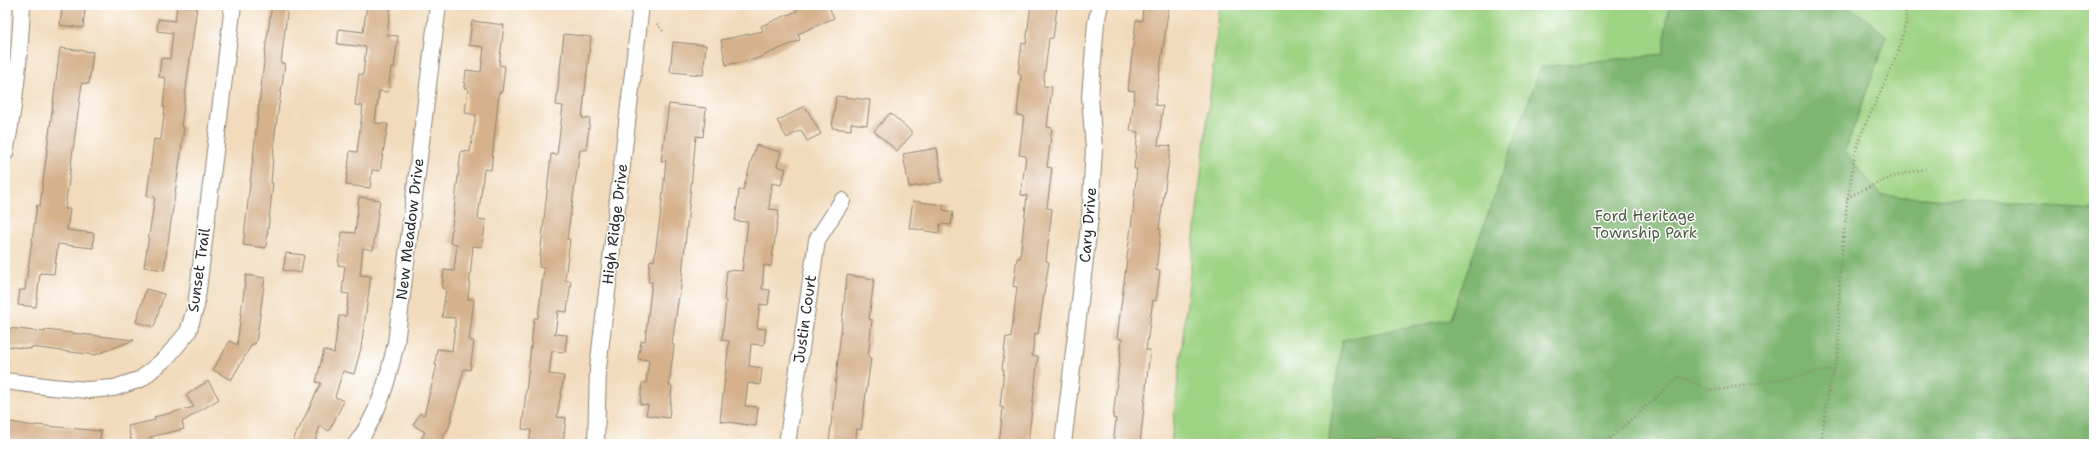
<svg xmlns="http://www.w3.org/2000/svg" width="2099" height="449" font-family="'Shantell Sans',sans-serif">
	<rect width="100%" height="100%" fill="#fff"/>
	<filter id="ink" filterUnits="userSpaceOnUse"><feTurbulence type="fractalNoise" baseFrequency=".025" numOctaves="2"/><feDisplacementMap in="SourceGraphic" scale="8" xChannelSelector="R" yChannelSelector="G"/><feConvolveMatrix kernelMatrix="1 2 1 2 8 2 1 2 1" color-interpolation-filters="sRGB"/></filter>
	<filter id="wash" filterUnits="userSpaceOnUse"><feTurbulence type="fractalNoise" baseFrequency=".012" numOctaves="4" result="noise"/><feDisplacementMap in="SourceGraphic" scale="16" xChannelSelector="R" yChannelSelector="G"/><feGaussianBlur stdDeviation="0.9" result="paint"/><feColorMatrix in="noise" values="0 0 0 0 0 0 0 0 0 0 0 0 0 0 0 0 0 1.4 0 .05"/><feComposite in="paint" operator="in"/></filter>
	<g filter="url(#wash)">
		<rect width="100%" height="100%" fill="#f2dbbc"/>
		<polygon fill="#9ed383" stroke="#647f57" points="1220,5 2094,5 2094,444 1171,444"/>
		<polygon fill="#7eb571" stroke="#54704e" points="1669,5 1848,5 1887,36 1845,151 1880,195 2094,210 2094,444 1328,444 1342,340 1450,319 1541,67 1663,54"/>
		<g id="blocks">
			<g fill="#d5b18c">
				<polygon points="177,5 197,7 181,126 184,127 181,152 164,270 144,267 155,197 147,196 154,139 161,140 165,107 163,107 166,78 159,77 161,58 170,59 173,33 157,31 158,19 175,21"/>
				<polygon points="272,5 288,5 281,63 285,64 275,133 271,183 273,183 266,248 243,245 266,44"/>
				<polygon points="367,5 391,5 387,35 398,36 394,68 391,68 388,92 379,91 375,123 388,124 380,171 372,170 370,188 346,185 350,151 357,152 363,106 355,105 359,74 363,75 366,47 337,44 339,29 363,32"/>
				<polygon points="795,5 828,5 834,18 798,34 800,40 756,59 726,65 721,40 763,31 761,26 797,11"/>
				<polygon points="1031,5 1057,7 1053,38 1049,38 1043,86 1052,87 1047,127 1052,128 1047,167 1052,168 1047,208 1052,209 1046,261 1049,262 1038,334 1035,333 1032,356 1038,356 1028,444 999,444 1003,408 1000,407 1004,369 1002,369 1006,337 1011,338 1017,287 1013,286 1017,258 1020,258 1027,196 1021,195 1026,156 1019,155 1024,116 1017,115 1021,75 1018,74 1022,43 1026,44"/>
				<polygon points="1143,5 1169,5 1155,105 1163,106 1158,145 1171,146 1159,229 1161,229 1156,270 1160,271 1156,301 1153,300 1146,350 1150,350 1140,444 1113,444 1116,419 1113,418 1122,339 1117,338 1133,211 1137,169 1134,169 1138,132 1130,131 1135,91 1128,90 1136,20 1142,21"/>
				<polygon points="62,7 85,9 83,28 60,25"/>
				<polygon points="472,21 504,25 499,65 505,66 502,92 499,92 491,170 484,169 478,219 486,220 482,247 473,246 468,299 474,299 469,341 474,341 470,370 464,369 449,427 439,444 418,444 425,432 413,425 420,413 424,415 437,365 435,365 437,349 452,351 455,327 455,318 442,317 446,289 442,288 444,270 454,271 457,244 450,243 461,151 470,152 476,115 465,113 468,88 464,88 466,70 481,72 484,47 469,45"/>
				<polygon points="564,34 591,37 582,118 590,119 586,150 580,150 567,239 570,239 565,280 571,281 567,312 558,311 555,334 567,335 565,352 552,351 549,374 564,376 557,417 566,418 563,444 529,444 531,430 522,429 534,318 538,318 544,268 539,267 551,154 557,155 563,106 556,105"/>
				<polygon points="673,42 706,45 703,75 670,72"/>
				<polygon points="60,48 93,52 89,84 82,83 65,209 70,209 67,230 94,233 93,248 58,244 54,274 40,273 36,307 18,305 20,290 25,290 37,205 40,206"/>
				<polygon points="836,96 870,100 867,125 851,123 851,130 832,128"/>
				<polygon points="669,104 706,108 703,137 696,136 680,295 679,295 672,344 674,345 669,386 672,386 669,418 646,415 648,405 640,404 642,383 646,383 649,360 638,359 641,341 645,341 652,282 648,282 650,260 654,261 661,211 666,161 661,161"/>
				<polygon points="805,106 821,134 807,141 801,130 787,138 777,121"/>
				<polygon points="890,113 913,133 897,151 874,131"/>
				<polygon points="756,145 781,152 777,166 786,169 781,185 772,183 769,209 779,210 771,266 764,265 762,289 770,290 768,305 760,304 757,328 766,329 764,345 751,344 749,366 762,368 760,385 748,383 745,406 758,407 756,426 720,421 729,341 722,340 726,301 724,300 727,270 742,271 748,222 735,221 739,190 743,190"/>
				<polygon points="937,148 942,182 909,187 903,154"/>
				<polygon points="359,197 380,200 373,250 363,248 360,275 371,276 361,348 354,374 343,371 335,397 344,401 329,431 320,426 314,444 292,444 297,431 298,431 321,383 316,382 324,350 334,353 339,316 346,316 349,294 342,293 345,266 338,265 342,232 355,233"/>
				<polygon points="913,201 944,205 943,210 953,212 951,225 940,224 939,233 909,228"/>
				<polygon points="286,253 304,255 301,273 283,270"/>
				<polygon points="246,275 265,278 257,337 255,344 252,344 231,380 213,370 230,341 237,345"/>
				<polygon points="847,275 874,279 869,319 872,320 868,358 871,358 861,430 857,429 855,444 829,444"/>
				<polygon points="146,289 164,294 154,327 136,322"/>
				<polygon points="8,328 45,332 45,330 134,340 95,355 31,347 31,349 6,346"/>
				<polygon points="208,381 219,399 182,422 184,429 150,437 151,444 132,444 128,426 155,420 154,417 194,407 186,395"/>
				<polygon points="5,421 34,426 35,425 101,431 99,444 5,444"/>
			</g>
		</g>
	</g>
	<g filter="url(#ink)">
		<use href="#blocks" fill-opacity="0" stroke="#8e8374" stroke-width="1"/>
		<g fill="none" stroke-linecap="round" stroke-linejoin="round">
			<g stroke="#8e8374" stroke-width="18">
				<g id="street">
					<path d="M5 153C15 104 20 55 22 5"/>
					<polyline points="5,381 52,387 88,390 114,388 141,379 167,357 188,332 196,306 233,5"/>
					<path d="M356 444C379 415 388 379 396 343L438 5"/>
					<polyline points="596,444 598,368 641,5"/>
					<polyline points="787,444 817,240 842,201"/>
					<polyline points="1063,444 1090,217 1094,148 1090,97 1096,23 1100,5"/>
				</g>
			</g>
			<g stroke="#8e8374" stroke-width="2.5" stroke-dasharray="1 3" stroke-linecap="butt">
				<polyline points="657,24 663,31"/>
				<path d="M1847 198C1875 183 1895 174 1926 169"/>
				<polyline points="1604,444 1679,377 1713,391 1835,369"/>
				<polyline points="1821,444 1828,392 1838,355 1840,270 1847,203 1855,154 1861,135 1899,50 1906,22 1905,5"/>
			</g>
			<use href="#street" stroke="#fff" stroke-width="16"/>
		</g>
	</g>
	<g text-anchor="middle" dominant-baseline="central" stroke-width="3" stroke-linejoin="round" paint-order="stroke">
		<g font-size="15" fill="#4e5d45" stroke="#fff">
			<text x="1645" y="216">Ford Heritage<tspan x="1645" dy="17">Township Park</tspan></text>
		</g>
		<g font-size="15" fill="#2b2b2b" stroke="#fff">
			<text transform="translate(615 224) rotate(-83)">High Ridge Drive</text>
			<text transform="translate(1088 225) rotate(-85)">Cary Drive</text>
			<text transform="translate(410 229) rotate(-83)">New Meadow Drive</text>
			<text transform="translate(199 270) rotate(-82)">Sunset Trail</text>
			<text transform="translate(805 319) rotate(-82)">Justin Court</text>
		</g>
	</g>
	<rect width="2099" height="449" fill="none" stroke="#fff" stroke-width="20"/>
</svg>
